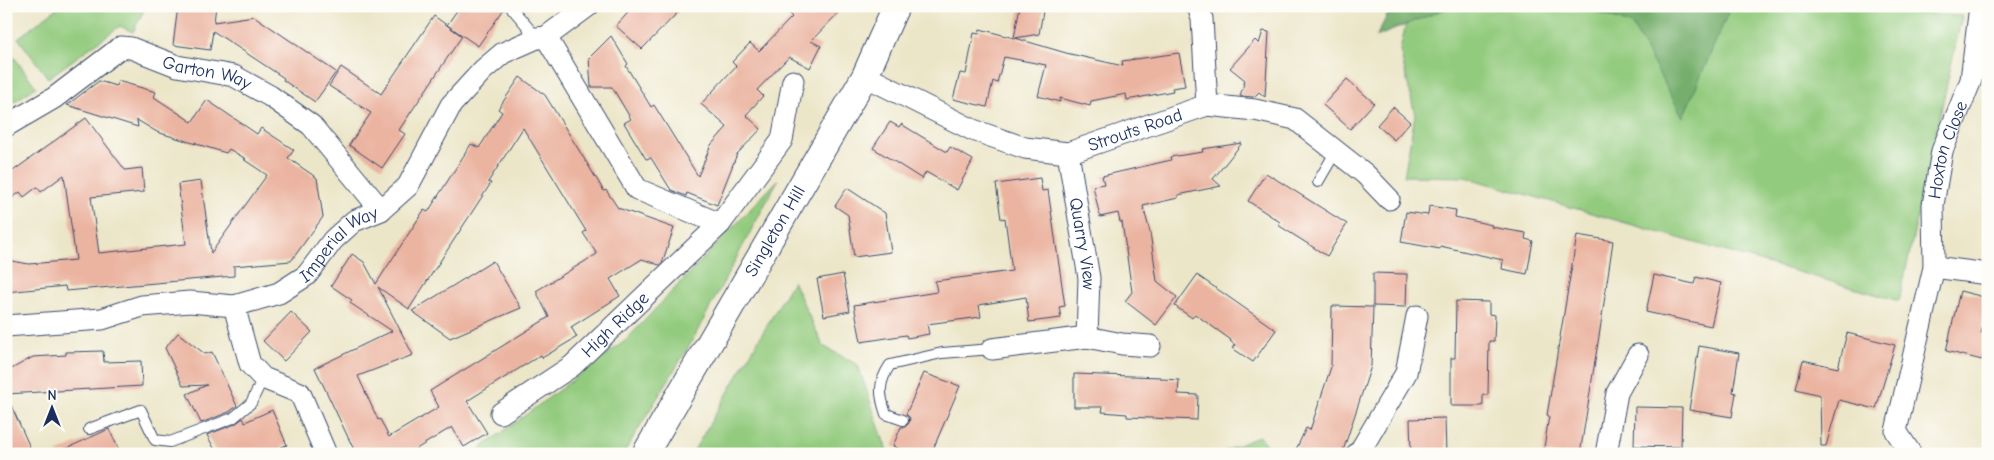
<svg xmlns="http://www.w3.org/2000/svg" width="1994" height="460" font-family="'Comic Neue',sans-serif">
	<rect width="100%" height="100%" fill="#fdfcf7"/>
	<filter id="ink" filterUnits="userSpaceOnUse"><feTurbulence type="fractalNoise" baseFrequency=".02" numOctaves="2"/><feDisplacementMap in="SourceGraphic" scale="10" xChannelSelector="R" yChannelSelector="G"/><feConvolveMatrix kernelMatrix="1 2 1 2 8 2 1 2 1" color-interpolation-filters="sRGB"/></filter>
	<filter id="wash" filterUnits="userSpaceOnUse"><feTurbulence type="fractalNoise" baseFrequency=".0096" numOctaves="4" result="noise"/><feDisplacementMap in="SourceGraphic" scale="20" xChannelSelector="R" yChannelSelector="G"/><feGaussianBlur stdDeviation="1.12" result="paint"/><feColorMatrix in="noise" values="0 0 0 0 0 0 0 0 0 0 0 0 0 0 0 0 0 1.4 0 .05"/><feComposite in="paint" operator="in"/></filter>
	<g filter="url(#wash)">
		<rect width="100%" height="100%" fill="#ece6c9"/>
		<g fill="#93cb7e" stroke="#577d6e">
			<polygon points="60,6 146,6 133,32 120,26 48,78 18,38"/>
			<polygon points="1410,6 1813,6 1962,16 1899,301 1465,177 1404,176 1415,115 1400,50"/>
			<polygon points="6,43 11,53 36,87 6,107"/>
			<polygon points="778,180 691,343 623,454 473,454 625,341"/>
			<polygon points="793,281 823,346 858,365 888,454 692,454"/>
			<polygon points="1259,436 1274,454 1219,454"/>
		</g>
		<g fill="#76af6d" stroke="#486f66">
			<polygon points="1392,6 1452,6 1376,37"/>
			<polygon points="1580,6 1731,6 1683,117 1632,25"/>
		</g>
		<g id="blocks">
			<g fill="#ebb4a0" fill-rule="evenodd">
				<polygon points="178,6 216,6 214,22 254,16 336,72 315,102 283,80 284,78 213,31 210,50 173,45"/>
				<polygon points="460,6 503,6 504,9 478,46 447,25"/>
				<polygon points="634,6 684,6 642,49 616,26"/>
				<polygon points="781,6 845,6 811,41 821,46 810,68 789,57 757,90 763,96 746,115 761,129 737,154 717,205 687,193 686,196 671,190 651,158 646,159 624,123 631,119 612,87 591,87 589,58 611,36 628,64 626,66 651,107 654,105 698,176 711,145 727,127 701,104 736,66 732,62 750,43 759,51 792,17"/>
				<polygon points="1020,6 1044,6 1039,34 1015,38 1066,53 1123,66 1122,61 1179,53 1185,86 1172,88 1173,91 1127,100 1126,94 1091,101 1090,106 1060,98 1060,102 1038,96 1046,65 1004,57 997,83 993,81 987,107 953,99 960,73 966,74 974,33 979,34 980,29 1014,38"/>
				<polygon points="434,16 462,36 399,130 405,134 382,168 349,145 371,113 329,86 341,67 381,94"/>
				<polygon points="1263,31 1269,32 1265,97 1259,92 1254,97 1240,96 1245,80 1230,68 1255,40 1259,44"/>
				<path d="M520 77 545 95 604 191 606 190 618 208 674 228 662 263 659 265 642 259 610 279 620 296 571 327 577 337 542 358 541 355 467 401 487 433 464 447 452 427 408 454H356L315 368 392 331 350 303 352 300 331 286 352 254 364 262 376 284 424 210 428 212 471 144 479 148 502 112 498 109ZM523 128 586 231 583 233 597 254 536 291 549 317 430 391 439 407 389 437 380 419 378 420 358 376 413 355 378 287 409 309 491 183 488 182Z"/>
				<polygon points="1347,79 1374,103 1350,129 1323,105"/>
				<polygon points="99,81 116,86 118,81 156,92 154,97 192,122 207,100 257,134 261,128 294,150 288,158 317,178 323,217 291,261 234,266 234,276 66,291 65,286 6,292 6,260 29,264 76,260 64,175 41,192 37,187 24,197 20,192 6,203 6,176 86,118 125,170 142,168 144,192 91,197 99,253 186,244 178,184 201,181 211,253 267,175 243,159 246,159 229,149 226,153 200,145 195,142 196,144 157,132 137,120 138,127 67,105"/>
				<polygon points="1393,107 1410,122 1394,140 1377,125"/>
				<polygon points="890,122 899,127 901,124 947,152 950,147 973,160 957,190 926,172 922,179 873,148"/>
				<polygon points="1242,143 1213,179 1221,186 1178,195 1178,198 1143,206 1150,232 1157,281 1177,297 1156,325 1125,301 1132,292 1122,222 1120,222 1118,213 1100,217 1093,186 1104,184 1102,176 1171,160 1170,157 1203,152 1202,149"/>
				<polygon points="1266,173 1347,224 1327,256 1278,225 1280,222 1248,201"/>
				<polygon points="1040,178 1042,191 1048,190 1065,306 1059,307 1061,318 1029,322 1026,297 979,305 981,317 927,324 929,334 907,338 906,335 861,342 854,305 937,292 935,281 1012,271 1005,218 1001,219 996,184"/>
				<polygon points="847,188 885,213 891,252 854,257 848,215 835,206"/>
				<polygon points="1429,206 1456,210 1455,217 1492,225 1491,227 1526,233 1525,239 1533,241 1527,274 1502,269 1503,260 1440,246 1440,249 1401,242 1406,212 1428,215"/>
				<polygon points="1577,235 1613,241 1600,330 1580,454 1543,454 1549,416 1547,415"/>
				<polygon points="493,261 521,308 450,338 412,311"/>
				<polygon points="1373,273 1407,274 1406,307 1373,306"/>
				<polygon points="843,274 850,311 824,316 817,279"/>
				<polygon points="1197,275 1276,330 1253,362 1232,348 1235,345 1230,341 1231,340 1195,314 1192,318 1175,306"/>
				<polygon points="1654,275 1694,284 1696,277 1721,283 1711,326 1646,312"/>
				<polygon points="1960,291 1988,298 1981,333 1988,334 1982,360 1946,351"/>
				<polygon points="1456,301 1489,302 1489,314 1495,315 1494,341 1489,341 1488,395 1483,395 1483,406 1451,406 1451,358 1455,358"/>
				<polygon points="1332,306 1373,307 1371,366 1342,454 1294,454 1306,428 1310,430 1331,367"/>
				<polygon points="291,312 312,332 284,361 263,341"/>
				<polygon points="178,333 205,354 212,352 237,406 229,412 201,423 187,394 207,385 183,386 165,348"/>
				<polygon points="1847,333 1895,345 1876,409 1839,400 1826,446 1821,446 1820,395 1796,389 1803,360 1838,368"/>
				<polygon points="1699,346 1739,353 1733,392 1736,393 1732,417 1689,410"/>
				<polygon points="103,351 104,362 141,361 142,386 6,394 33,454 6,454 6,372 33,357 66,355 66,352"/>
				<polygon points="924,373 960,386 931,454 911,454 893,446 901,427 905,427 909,423 910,418 906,414"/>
				<polygon points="1074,374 1161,377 1161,379 1179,380 1178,394 1198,395 1197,420 1127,417 1127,414 1102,412 1103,407 1074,407"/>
				<polygon points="1635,407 1682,408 1681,447 1634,446"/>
				<polygon points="272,410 287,445 281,447 284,454 217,454 207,435 235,424 243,418 245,422"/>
				<polygon points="1445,418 1446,454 1411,454 1410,419"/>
				<polygon points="109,429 121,454 54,454"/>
			</g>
		</g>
	</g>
	<g filter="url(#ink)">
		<use href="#blocks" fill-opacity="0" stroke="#3a4a6e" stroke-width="1"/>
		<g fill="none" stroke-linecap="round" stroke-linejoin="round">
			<g stroke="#3a4a6e" stroke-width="12">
				<g id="service">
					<polyline points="510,6 537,38"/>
					<polyline points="1318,182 1336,151"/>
					<path d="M903 420 886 414C879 394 878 383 890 365L942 353 992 349"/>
					<polyline points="89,429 141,410 155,440 170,442 233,418 251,403 263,378"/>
				</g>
			</g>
			<g stroke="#3a4a6e" stroke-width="23">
				<g id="minor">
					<polyline points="1198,6 1202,19 1207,105"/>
					<polyline points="546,37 637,189 720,224"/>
					<path id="s1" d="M865 76 973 130 1025 148 1068 153 1207 105 1255 110 1295 119 1365 174 1389 199"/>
					<path id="s2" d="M6 126 54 98 121 47 131 48 177 66 234 76 270 96 311 125 381 210"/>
					<path id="s3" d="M1068 153 1089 278 1087 337"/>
					<polyline points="1934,267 1988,274"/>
					<polyline points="234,306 250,364 263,378 300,393 326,454"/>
					<path id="s4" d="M6 326 102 319 142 306 190 302 234 306 279 293 307 275 333 240 354 221 381 210 408 186 451 105 483 70 503 53 537 38 546 37 588 6"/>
					<polyline points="992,349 1087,337 1122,344 1150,346"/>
					<path id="s5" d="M501 413 572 366 720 224 782 140 793 81"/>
					<polyline points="1357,454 1360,451 1406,373 1417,316"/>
					<polyline points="1606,454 1617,393 1638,355"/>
					<path id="s6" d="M1911 454 1896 431 1934 267 1933 205 1942 151 1971 80 1980 6"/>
				</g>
			</g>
			<g stroke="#3a4a6e" stroke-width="28">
				<g id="tertiary">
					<path id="s7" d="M645 454 865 76 896 6"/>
				</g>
			</g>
			<use href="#service" stroke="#fff" stroke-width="10"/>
			<use href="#minor" stroke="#fff" stroke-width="21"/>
			<use href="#tertiary" stroke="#fff" stroke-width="26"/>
		</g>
	</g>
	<g text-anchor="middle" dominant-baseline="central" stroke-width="4" stroke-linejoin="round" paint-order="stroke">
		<g font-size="18" fill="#1b2f5e" stroke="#fdfcf7">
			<text stroke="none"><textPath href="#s2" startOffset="230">Garton Way</textPath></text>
			<text stroke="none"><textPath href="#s1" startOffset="290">Strouts Road</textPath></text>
			<text stroke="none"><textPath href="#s6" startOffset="315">Hoxton Close</textPath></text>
			<text stroke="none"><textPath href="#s7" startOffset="258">Singleton Hill</textPath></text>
			<text stroke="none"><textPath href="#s4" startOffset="356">Imperial Way</textPath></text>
			<text stroke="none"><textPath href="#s3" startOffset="92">Quarry View</textPath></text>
			<text stroke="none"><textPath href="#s5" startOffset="145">High Ridge</textPath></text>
		</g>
	</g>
	<rect width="1994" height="460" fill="none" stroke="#fdfcf7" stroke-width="25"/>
	<g transform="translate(52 408)" stroke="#fdfcf7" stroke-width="4" paint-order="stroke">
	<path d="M0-4L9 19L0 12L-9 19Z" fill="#1b2f5e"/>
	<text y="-8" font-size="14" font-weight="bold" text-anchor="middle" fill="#1b2f5e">N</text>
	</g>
</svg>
